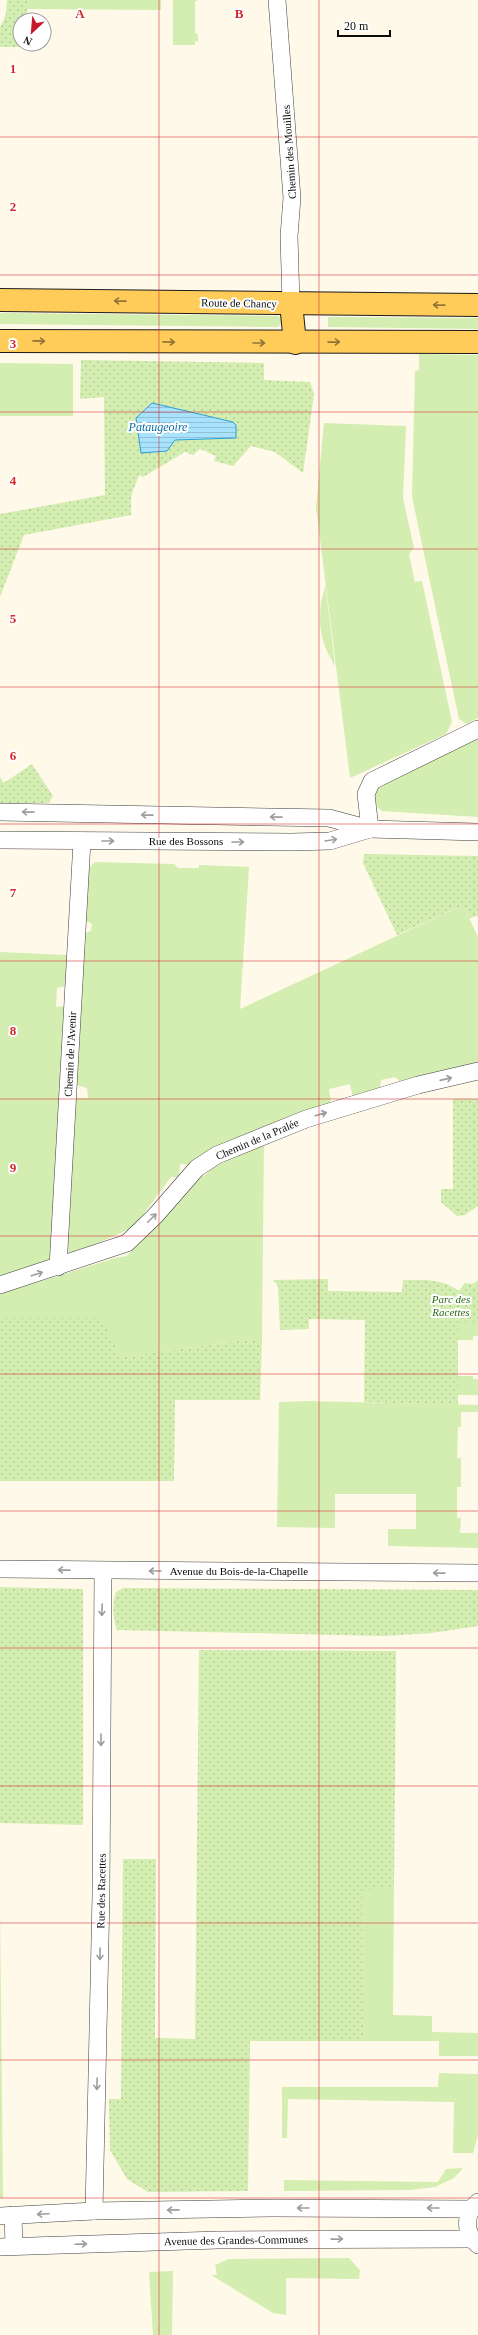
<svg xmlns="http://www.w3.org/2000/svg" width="478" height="2335" font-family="'Times New Roman',serif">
	<defs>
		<pattern id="park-dots" width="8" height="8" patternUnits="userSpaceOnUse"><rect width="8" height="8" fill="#d4edb0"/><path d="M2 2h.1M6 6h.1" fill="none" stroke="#b5ca96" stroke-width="1.8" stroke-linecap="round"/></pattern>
		<pattern id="water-rules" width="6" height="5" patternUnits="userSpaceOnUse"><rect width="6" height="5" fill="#a9e2fc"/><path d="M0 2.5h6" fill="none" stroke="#90c1d7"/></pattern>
	</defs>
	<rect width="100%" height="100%" fill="#fff9ea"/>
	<g fill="#d4edb0">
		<polygon points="27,0 161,0 161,10 27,9"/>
		<polygon points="173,0 198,0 195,2 195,33 198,34 198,42 195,41 195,45 173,45"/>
		<polygon points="0,313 277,316 280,317 282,323 278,327 0,324"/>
		<polygon points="328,317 478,318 478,329 328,327"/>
		<polygon points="419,354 478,355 478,718 467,724 459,719 412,497 415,371 419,370"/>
		<polygon points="0,363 73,364 73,416 0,416"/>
		<polygon points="324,423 406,426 403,498 414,548 409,554 415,582 422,581 452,722 446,734 350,778 316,507"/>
		<path d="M325 582 335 666C322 644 318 629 321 603 322 596 326 589 325 582Z"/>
		<path d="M478 738V817L382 811C371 803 374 793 382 783Z"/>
		<polygon points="95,862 174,864 178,868 199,868 199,865 249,867 240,1009 463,905 478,937 478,1064 402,1083 395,1077 381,1080 380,1090 353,1097 350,1084 329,1089 331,1104 230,1141 203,1154 192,1165 180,1164 179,1178 171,1177 134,1227 73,1254 66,1251 72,1098 88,1098 87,1088 74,1084 78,1010 83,982 80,979 83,934 91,931 92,924 83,919 87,870"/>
		<polygon points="0,952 67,955 66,986 57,988 56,1007 67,1006 53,1256 46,1267 0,1280"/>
		<polygon points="264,1140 262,1338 120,1357 0,1318 0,1294 115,1258 127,1256 189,1188 213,1168"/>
		<polygon points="458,1321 478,1322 478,1336 473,1336 473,1340 458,1340"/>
		<polygon points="458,1376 473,1376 473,1379 478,1379 478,1395 458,1395"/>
		<polygon points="309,1401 478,1405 478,1412 461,1412 461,1427 458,1427 457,1458 461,1458 461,1487 457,1487 457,1518 461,1518 460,1533 478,1533 478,1548 388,1546 388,1529 416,1529 416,1494 335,1494 335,1528 277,1527 279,1402"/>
		<polygon points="362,1889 394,1889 393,2015 432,2016 432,2032 478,2033 478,2056 439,2056 439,2041 363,2041"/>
		<polygon points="0,1905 3,2198 0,2198"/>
		<polygon points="439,2073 478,2074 478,2135 473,2153 453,2153 454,2102 288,2099 287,2138 282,2138 282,2087 438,2087"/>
		<polygon points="463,2168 454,2178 435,2187 410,2190 284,2191 284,2180 438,2182 446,2169"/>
		<polygon points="349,2258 360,2270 359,2279 286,2278 286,2315 273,2313 211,2275 217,2275 215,2265 229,2259"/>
		<polygon points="173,2271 172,2335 153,2335 149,2272"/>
	</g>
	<g fill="url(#park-dots)">
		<polygon points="7,0 27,0 27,20 20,20 20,44 26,44 26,47 0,47 0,28 6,14"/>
		<polygon points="81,360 264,363 264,380 310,382 314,394 303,473 275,452 251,446 233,466 214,461 216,456 200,449 193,455 185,452 143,477 139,475 131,496 131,515 24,535 0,597 0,514 105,495 104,397 80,399"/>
		<polygon points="32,764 53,796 49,803 0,803 0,777 4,783"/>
		<polygon points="364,854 478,856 478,916 469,918 463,905 397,935 363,863"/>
		<polygon points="453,1099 478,1099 478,1206 465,1215 457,1216 441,1202 441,1189 453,1189"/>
		<path d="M328 1279V1291L402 1292 403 1280C424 1280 442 1278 459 1291L465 1283 473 1284 478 1280V1322H458V1405L364 1402 365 1320 309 1319V1329L280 1330 278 1286 273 1280Z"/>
		<polygon points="0,1318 102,1318 120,1357 262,1338 260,1400 175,1400 174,1481 0,1481"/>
		<polygon points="0,1587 83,1589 83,1825 0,1823"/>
		<path d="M123 1588 478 1590V1626L432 1633 383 1636 117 1630C113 1620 112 1603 116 1592Z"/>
		<polygon points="199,1650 396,1651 394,1889 362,1890 363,2041 250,2041 248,2191 148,2192 127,2179 110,2150 109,2099 121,2099 123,1859 156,1859 155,2038 195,2039"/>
	</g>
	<polygon fill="url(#water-rules)" stroke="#299fda" points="152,403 233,422 236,425 236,438 175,440 167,451 141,453 136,418"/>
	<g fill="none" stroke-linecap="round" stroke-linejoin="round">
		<g stroke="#3e3e3e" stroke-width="18">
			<g id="minor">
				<polyline points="277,0 292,198 289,236 291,303"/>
				<polyline points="0,812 329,818 370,829 478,832"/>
				<polyline points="370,829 366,794 372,781 478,729"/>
				<polyline points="0,840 292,842 330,841 370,829"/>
				<polyline points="58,1267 82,841"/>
				<polyline points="0,1285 127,1243 155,1216 197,1168 217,1155 306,1119 418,1085 478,1071"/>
				<polyline points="0,1569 478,1573"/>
				<path d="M478 2202C464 2214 464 2233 478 2245"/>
				<polyline points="94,2211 101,1895 103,1571"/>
				<polyline points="13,2215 14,2246"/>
				<polyline points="0,2216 94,2211 273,2208 471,2209"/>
				<polyline points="0,2247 218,2240 472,2239"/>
			</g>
		</g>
		<g stroke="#1c1c1c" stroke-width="24">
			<g id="major">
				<polyline points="0,300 478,305"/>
				<polyline points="291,303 295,343"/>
				<polyline points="0,341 478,342"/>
			</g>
		</g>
		<use href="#minor" stroke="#fff" stroke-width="17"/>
		<use href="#major" stroke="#ffcc5a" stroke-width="22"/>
	</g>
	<defs><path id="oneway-shaft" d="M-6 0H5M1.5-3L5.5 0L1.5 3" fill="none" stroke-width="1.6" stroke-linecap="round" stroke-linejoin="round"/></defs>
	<g stroke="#917536">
		<use href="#oneway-shaft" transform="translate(120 301) rotate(-179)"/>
		<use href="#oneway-shaft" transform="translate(439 305) rotate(-179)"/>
		<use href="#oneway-shaft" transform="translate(39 341) rotate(1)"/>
		<use href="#oneway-shaft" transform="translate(169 342) rotate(1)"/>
		<use href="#oneway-shaft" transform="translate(334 342) rotate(-1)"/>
		<use href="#oneway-shaft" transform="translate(259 343)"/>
	</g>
	<g stroke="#9d9d9d">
		<use href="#oneway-shaft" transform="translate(28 812) rotate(-179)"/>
		<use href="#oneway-shaft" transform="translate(147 815) rotate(-179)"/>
		<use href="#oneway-shaft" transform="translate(276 817) rotate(-179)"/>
		<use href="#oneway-shaft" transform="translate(331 840) rotate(-9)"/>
		<use href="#oneway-shaft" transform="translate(108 841)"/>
		<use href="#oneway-shaft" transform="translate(238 842)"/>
		<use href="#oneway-shaft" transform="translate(446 1079) rotate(-13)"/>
		<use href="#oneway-shaft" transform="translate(321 1114) rotate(-16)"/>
		<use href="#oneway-shaft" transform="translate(152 1218) rotate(-45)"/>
		<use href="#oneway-shaft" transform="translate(37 1274) rotate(-18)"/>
		<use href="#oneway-shaft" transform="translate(64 1570) rotate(-179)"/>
		<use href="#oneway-shaft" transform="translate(155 1571) rotate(180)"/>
		<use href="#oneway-shaft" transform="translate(439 1573) rotate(-179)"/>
		<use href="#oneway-shaft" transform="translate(102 1610) rotate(92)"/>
		<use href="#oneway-shaft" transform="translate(101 1740) rotate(90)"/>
		<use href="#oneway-shaft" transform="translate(100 1954) rotate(91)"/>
		<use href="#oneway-shaft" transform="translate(97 2084) rotate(91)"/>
		<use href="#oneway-shaft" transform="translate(303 2208) rotate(180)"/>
		<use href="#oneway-shaft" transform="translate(433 2208) rotate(180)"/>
		<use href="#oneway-shaft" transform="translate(173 2210) rotate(179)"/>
		<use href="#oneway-shaft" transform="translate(43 2214) rotate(177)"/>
		<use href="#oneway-shaft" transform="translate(337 2239) rotate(-1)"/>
		<use href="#oneway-shaft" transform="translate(81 2244) rotate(-2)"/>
	</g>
	<path fill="none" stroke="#d62828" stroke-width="1" stroke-opacity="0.55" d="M159 0V2335M319 0V2335M0 137H478M0 275H478M0 412H478M0 549H478M0 687H478M0 824H478M0 961H478M0 1099H478M0 1236H478M0 1374H478M0 1511H478M0 1648H478M0 1786H478M0 1923H478M0 2060H478M0 2198H478"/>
	<g text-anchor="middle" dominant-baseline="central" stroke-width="4" stroke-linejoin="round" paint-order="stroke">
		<g font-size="11" fill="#0b0b0b" stroke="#fff">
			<text transform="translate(289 152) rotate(-94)">Chemin des Mouilles</text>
			<text transform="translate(239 303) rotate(1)">Route de Chancy</text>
			<text x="186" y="841">Rue des Bossons</text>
			<text transform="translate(70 1054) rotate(-87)">Chemin de l'Avenir</text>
			<text transform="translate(257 1139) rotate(-23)">Chemin de la Pralée</text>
			<text x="239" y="1571">Avenue du Bois-de-la-Chapelle</text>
			<text transform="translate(101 1891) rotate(-89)">Rue des Racettes</text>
			<text transform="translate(236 2240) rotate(-1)">Avenue des Grandes-Communes</text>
		</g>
		<g font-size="11" font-style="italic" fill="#2d6817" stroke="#fff">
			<text x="451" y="1299">Parc des<tspan x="451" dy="13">Racettes</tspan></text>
		</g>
		<g font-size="12" font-style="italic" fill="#0a6da8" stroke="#fff">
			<text x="158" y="427">Pataugeoire</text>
		</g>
	</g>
	<g font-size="13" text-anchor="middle" font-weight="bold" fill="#d62828" stroke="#fff" stroke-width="4" stroke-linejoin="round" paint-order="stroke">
		<text x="80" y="18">A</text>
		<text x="239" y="18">B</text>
		<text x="13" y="73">1</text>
		<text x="13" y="211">2</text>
		<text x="13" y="348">3</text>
		<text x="13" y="485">4</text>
		<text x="13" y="623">5</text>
		<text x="13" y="760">6</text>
		<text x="13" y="897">7</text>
		<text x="13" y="1035">8</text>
		<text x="13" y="1172">9</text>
	</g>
	<g transform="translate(32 32) rotate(206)"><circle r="19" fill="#ffffff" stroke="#9d9d9d"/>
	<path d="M0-3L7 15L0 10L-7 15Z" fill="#c8172b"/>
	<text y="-6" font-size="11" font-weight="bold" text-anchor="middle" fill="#0b0b0b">N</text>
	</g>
	<path d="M338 30v6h52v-6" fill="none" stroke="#0b0b0b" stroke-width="2"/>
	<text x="344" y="30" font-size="12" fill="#0b0b0b" stroke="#ffffff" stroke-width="3" paint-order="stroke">20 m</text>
</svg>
